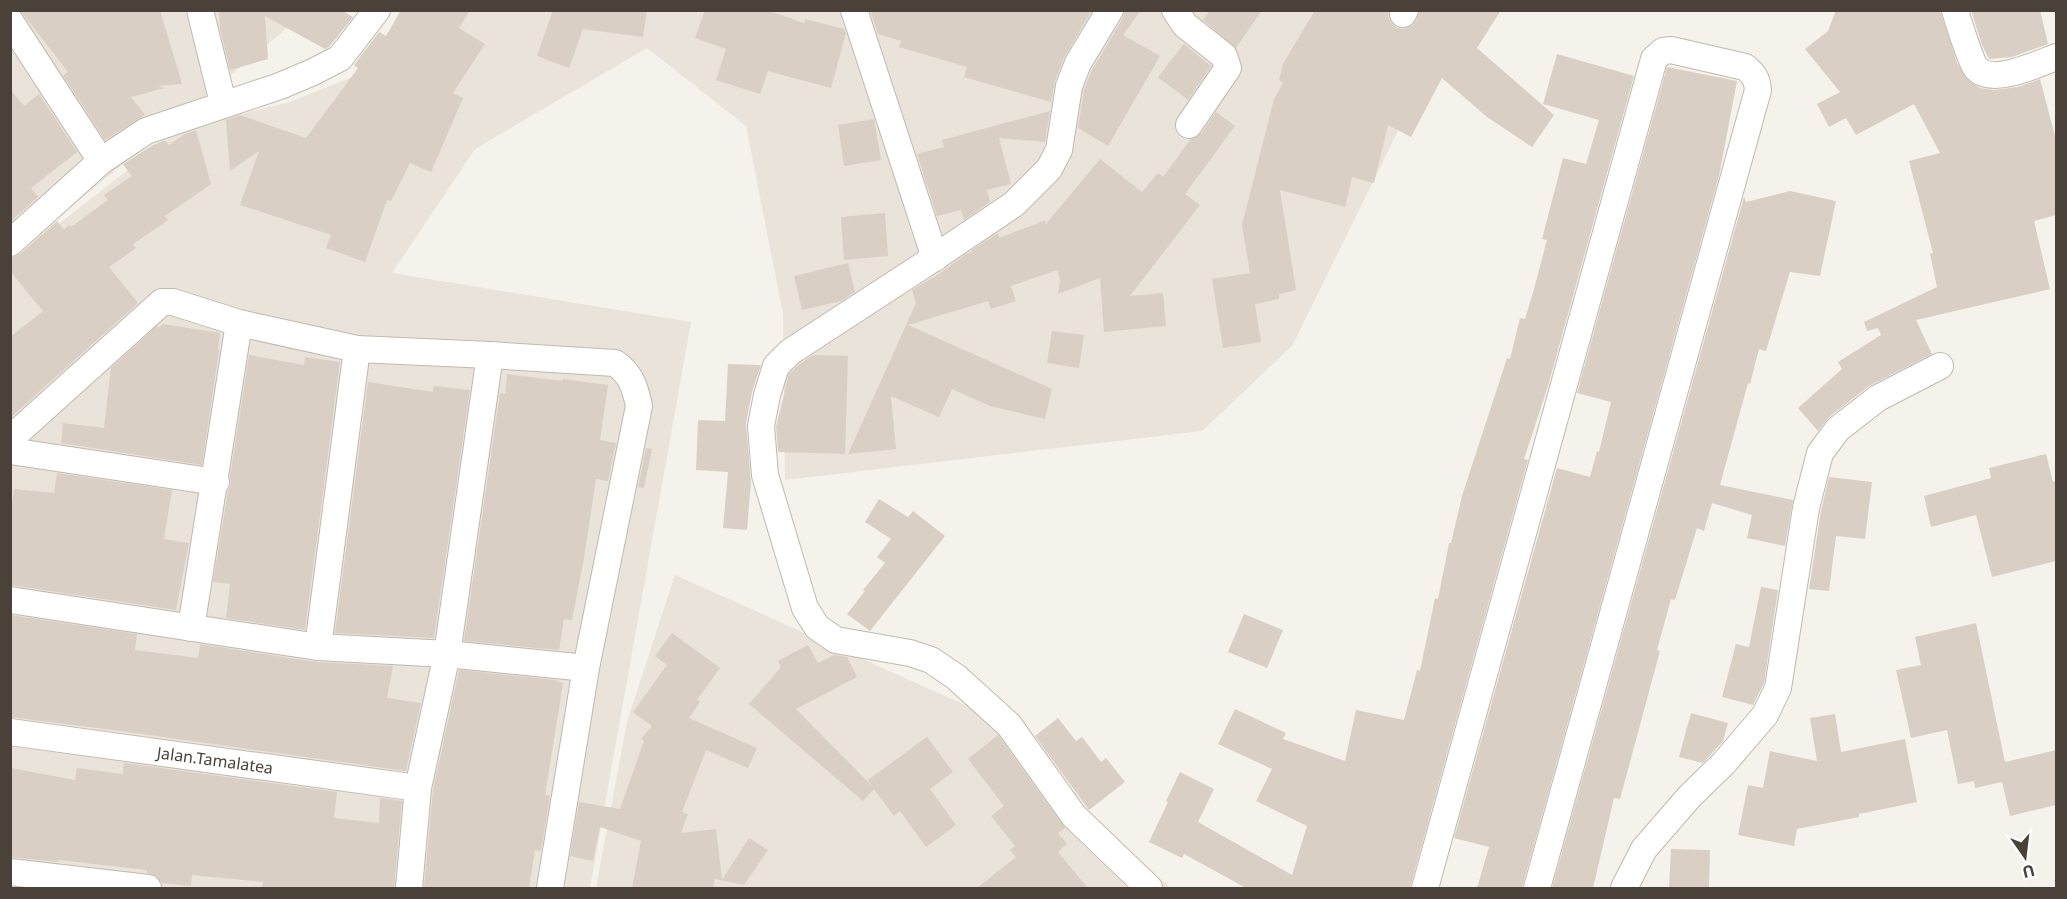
<svg xmlns="http://www.w3.org/2000/svg" width="2067" height="899" font-family="'Noto Sans',sans-serif">
	<rect width="100%" height="100%" fill="#f5f2eb"/>
	<g fill="#e9e3d9">
		<polygon points="11,11 306,11 260,51 11,256"/>
		<polygon points="422,11 1469,11 1428,70 1292,346 1202,431 785,480 783,313 746,126 647,48 475,149 392,273 691,322 590,888 11,888 11,261 182,128 290,102 375,68"/>
		<polygon points="675,575 992,717 1170,888 596,888 627,722"/>
	</g>
	<g fill="#dacfc4">
		<polygon points="20,10 160,10 182,84 158,86 164,88 131,97 145,115 105,140 63,75 68,72"/>
		<polygon points="219,10 341,10 353,17 330,46 325,49 265,16 268,59 230,70 220,28"/>
		<polygon points="401,10 470,10 459,28 485,44 453,93 463,98 431,172 410,163 391,201 387,200 365,262 326,248 331,235 240,205 259,151 230,171 226,120 240,115 306,138 358,68 354,65 379,32 386,36"/>
		<polygon points="553,10 647,10 643,37 583,29 569,68 537,56"/>
		<polygon points="705,10 767,10 804,23 805,19 844,29 846,33 831,88 768,71 760,94 716,80 726,49 695,38"/>
		<polygon points="870,10 1092,10 1064,58 1055,81 1051,102 964,77 967,67 899,47 901,41 878,34"/>
		<polygon points="1125,10 1141,10 1123,35 1160,56 1108,146 1078,128 1084,90 1092,70 1123,18"/>
		<polygon points="1210,10 1262,10 1236,48 1203,20"/>
		<polygon points="1315,10 1389,10 1388,15 1391,23 1397,28 1403,29 1412,26 1416,21 1420,10 1501,10 1477,48 1554,115 1532,147 1487,117 1442,78 1411,137 1388,125 1374,183 1352,177 1345,207 1280,190 1296,290 1279,294 1279,299 1255,304 1261,342 1223,348 1212,279 1250,273 1242,225 1274,99 1283,83 1279,80 1283,64"/>
		<polygon points="1836,10 1940,10 1957,63 1968,80 1980,88 1994,90 2018,87 2040,79 2056,140 2056,215 2034,221 2050,289 1916,320 1932,354 1869,386 1829,417 1818,431 1798,408 1842,369 1838,362 1881,335 1878,328 1867,331 1864,322 1937,287 1930,254 1933,253 1909,161 1940,153 1914,104 1856,135 1846,118 1829,127 1817,104 1840,92 1805,49 1828,31"/>
		<polygon points="1971,10 2040,10 2048,44 2012,57 1989,59 1982,45"/>
		<polygon points="1184,44 1211,66 1188,100 1158,77"/>
		<polygon points="1557,54 1634,76 1548,386 1524,459 1528,460 1410,888 1246,888 1184,854 1182,858 1149,842 1168,802 1166,801 1180,772 1214,789 1198,822 1292,875 1307,826 1256,801 1272,769 1218,744 1235,709 1286,733 1283,739 1345,761 1356,710 1404,720 1417,670 1420,671 1435,598 1438,599 1449,543 1451,543 1462,496 1507,358 1510,359 1520,318 1525,319 1534,289 1547,240 1542,239 1563,158 1586,164 1599,120 1543,104"/>
		<polygon points="1667,67 1737,81 1719,176 1522,888 1477,888 1489,847 1454,838 1557,468 1590,477 1597,451 1599,452 1611,402 1577,393"/>
		<polygon points="10,89 24,106 39,94 77,152 31,188 38,197 10,222"/>
		<polygon points="1050,111 1045,142 999,138 1011,184 987,190 990,202 964,220 961,210 937,216 917,154 944,147 942,140"/>
		<polygon points="1216,112 1235,126 1185,194 1200,205 1130,296 1163,293 1166,326 1104,332 1100,278 1058,294 1060,280 1057,270 1011,286 1016,301 991,309 988,301 908,325 1052,389 1045,419 990,406 952,389 939,417 891,396 896,449 848,454 916,303 912,290 939,274 966,254 972,252 972,250 998,233 999,238 1046,220 1045,225 1100,159 1142,192 1158,173 1163,177 1190,140 1201,134"/>
		<polygon points="874,119 881,160 844,166 838,125"/>
		<polygon points="196,130 211,184 165,216 168,220 133,244 136,248 109,267 138,303 10,418 10,337 43,311 10,271 10,258 20,254 57,221 64,230 69,225 71,227 108,200 104,195 132,176 123,164 153,145 165,140 169,145 185,134"/>
		<polygon points="1790,191 1836,201 1820,276 1790,272 1766,351 1759,349 1750,384 1748,383 1720,485 1793,500 1785,546 1747,538 1752,515 1712,503 1704,531 1697,528 1675,600 1671,599 1657,650 1660,651 1620,799 1614,798 1593,888 1552,888 1744,197 1746,202"/>
		<polygon points="885,213 888,256 844,260 841,217"/>
		<polygon points="848,263 855,292 841,301 802,310 794,276"/>
		<polygon points="163,324 220,333 218,350 219,351 202,465 61,443 63,423 104,428 111,368 157,326 158,328"/>
		<polygon points="1052,331 1084,335 1079,368 1047,363"/>
		<polygon points="249,355 304,365 305,357 340,362 305,630 226,618 230,584 213,582 228,491 231,485 230,477"/>
		<polygon points="813,355 848,356 845,454 778,452 776,427 789,374 800,364"/>
		<polygon points="728,364 761,365 752,392 746,423 751,482 747,530 723,528 728,472 696,470 698,420 725,421"/>
		<polygon points="507,374 563,381 563,379 608,385 600,440 616,443 608,481 596,479 584,558 572,620 564,619 559,650 464,641 500,393 505,394"/>
		<polygon points="368,382 433,392 434,386 470,390 434,638 335,633"/>
		<polygon points="646,448 652,449 644,488 638,487"/>
		<polygon points="2046,454 2053,482 2056,481 2056,561 1992,577 1976,515 1931,527 1924,496 1991,478 1989,468"/>
		<polygon points="57,473 172,490 164,539 189,543 176,610 10,585 10,520 14,489 54,493"/>
		<polygon points="1829,477 1872,482 1865,539 1836,536 1829,591 1809,589 1821,511"/>
		<polygon points="879,499 908,517 913,511 945,536 870,631 847,614 865,591 863,590 885,563 877,557 891,539 865,522"/>
		<polygon points="1761,587 1778,590 1764,683 1753,705 1722,697 1736,644 1749,647"/>
		<polygon points="1244,614 1283,630 1267,668 1228,652"/>
		<polygon points="10,615 137,634 135,650 198,658 200,644 316,662 393,666 387,698 421,703 406,771 128,732 10,717"/>
		<polygon points="1976,623 2005,762 2056,750 2056,805 2010,816 2002,782 1975,788 1974,781 1958,784 1947,730 1911,738 1896,670 1921,665 1915,637"/>
		<polygon points="672,633 720,668 697,700 700,702 689,718 757,748 748,768 706,750 682,812 688,814 681,833 716,829 722,880 749,838 768,850 744,885 715,879 713,888 632,888 641,841 600,827 593,861 570,856 579,802 620,809 644,741 641,739 652,726 633,712 667,665 655,656"/>
		<polygon points="808,645 818,663 834,655 847,657 857,677 796,709 873,787 868,780 927,737 953,772 930,789 956,825 926,847 900,811 894,816 874,789 863,801 749,704 781,667 778,661"/>
		<polygon points="459,670 555,680 563,683 545,795 550,796 541,851 535,850 529,888 424,888 433,790"/>
		<polygon points="1691,713 1728,723 1723,741 1703,763 1679,757"/>
		<polygon points="1835,714 1841,752 1905,739 1917,802 1859,814 1859,817 1797,829 1794,846 1738,835 1748,785 1763,788 1770,751 1817,761 1810,718"/>
		<polygon points="1058,718 1076,741 1082,737 1101,762 1106,758 1125,782 1089,810 1035,736"/>
		<polygon points="998,735 1065,828 1058,833 1067,844 1058,852 1088,888 977,888 1016,857 1010,850 1015,846 991,816 1004,806 968,759"/>
		<polygon points="124,763 337,792 334,818 379,823 380,798 402,801 394,888 262,888 263,882 192,875 191,886 162,883 156,876 147,873 147,870 58,860 58,862 10,857 10,768 75,780 77,768 123,774"/>
		<polygon points="1671,849 1710,850 1709,888 1669,888"/>
	</g>
	<g fill="none" stroke-linecap="round" stroke-linejoin="round">
		<g stroke="#c1b9ae" stroke-width="28">
			<g id="minor">
				<polyline points="200,10 223,103"/>
				<polyline points="854,10 935,258"/>
				<polyline points="1110,10 1078,63 1069,86 1059,150 1049,169 1014,204 919,268 790,352 776,366 767,395 761,426 765,475 805,608 817,627 836,640 910,653 931,660 956,677 1009,725 1074,816 1149,888"/>
				<polyline points="1175,10 1185,25 1224,56 1228,68 1189,125"/>
				<path d="M1955 10C1958 21 1971 62 1976 68 1992 86 2038 64 2056 57"/>
				<polyline points="1403,14 1405,10"/>
				<polyline points="10,21 101,161"/>
				<polyline points="10,243 101,161 146,131 280,86 313,72 340,58 377,10"/>
				<path d="M10 439 162 302H173L239 323 357 349 490 355 615 363C631 374 635 387 639 406L586 668 550 888"/>
				<polyline points="10,451 216,482"/>
				<polyline points="10,600 318,647 447,654 586,668"/>
				<polyline points="191,628 239,323"/>
				<polyline points="318,647 357,349"/>
				<path id="s1" d="M10 732 418 788"/>
				<polyline points="10,872 148,888"/>
				<polyline points="409,888 418,788 447,654 490,355"/>
				<path d="M1425 888 1654 59 1663 51 1671 50 1745 67C1754 74 1757 79 1758 90L1537 888"/>
				<polyline points="1624,888 1644,849 1690,796 1724,763 1765,715 1778,688 1806,508 1820,453 1838,429 1878,398 1940,366"/>
			</g>
		</g>
		<use href="#minor" stroke="#fff" stroke-width="26"/>
	</g>
	<g text-anchor="middle" dominant-baseline="central" stroke-width="6" stroke-linejoin="round" paint-order="stroke">
		<g font-size="16" fill="#4a4239" stroke="#fff">
			<text stroke="none"><textPath href="#s1" startOffset="207">Jalan.Tamalatea</textPath></text>
		</g>
	</g>
	<rect width="2067" height="899" fill="none" stroke="#4a4239" stroke-width="24"/>
	<g transform="translate(2025 857) rotate(166)" stroke="#ffffff" stroke-width="4.5" paint-order="stroke">
	<path d="M0-4.5L10 22L0 15L-10 22Z" fill="#4a4239"/>
	<text y="-9" font-size="16" font-weight="bold" text-anchor="middle" fill="#4a4239">U</text>
	</g>
</svg>
